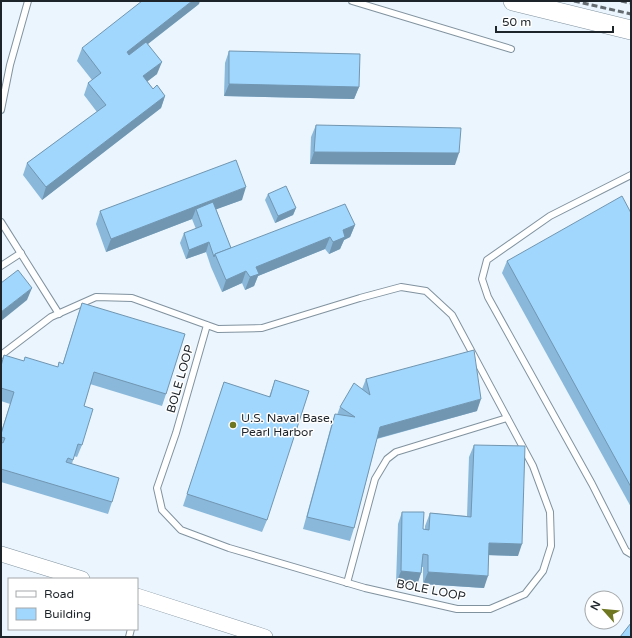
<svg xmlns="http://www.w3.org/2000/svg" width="632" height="638" font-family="'Varela Round',sans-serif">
	<rect width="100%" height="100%" fill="#eaf5fd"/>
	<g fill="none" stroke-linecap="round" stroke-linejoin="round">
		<g stroke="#81929f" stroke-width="8">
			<g id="service">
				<polyline points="352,1 511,49"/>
				<polyline points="1,110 10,65 28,1"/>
				<polyline points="631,175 550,216 487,260 482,279 488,297 592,484 626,551 631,554"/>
				<polyline points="1,222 59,314"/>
				<polyline points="1,266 21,253"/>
				<polyline points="1,355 51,317 96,297 132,298 218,329 262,328 360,298 401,287 426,291 452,315 533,466 550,512 551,546 543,571 525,594 490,609 457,609 365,588 229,548 181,530 162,510 157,488 176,433 207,325"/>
				<polyline points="347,583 375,479 387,459 396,452 507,418"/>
				<polyline points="129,637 131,629"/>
			</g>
		</g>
		<g stroke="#81929f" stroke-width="16">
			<g id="tertiary">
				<polyline points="1,554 82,579"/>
				<polyline points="137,596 265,637"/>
			</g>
		</g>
		<g stroke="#81929f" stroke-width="20">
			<polyline id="primary" points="513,1 631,30"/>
		</g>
		<use href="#service" stroke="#fff" stroke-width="6"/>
		<use href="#tertiary" stroke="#fff" stroke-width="15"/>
		<use href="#primary" stroke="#fff" stroke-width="19"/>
		<g stroke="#646c72" stroke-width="3" stroke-dasharray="6 3" stroke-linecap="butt">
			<polyline points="574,1 631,14"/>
			<polyline points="621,1 631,3"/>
		</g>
	</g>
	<g fill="#8ab8da">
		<polygon points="199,4 148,44 157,74 147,81 153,89 165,96 161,108 42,200 23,175 27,163 97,112 84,95 88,83 92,80 77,61 82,48"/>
		<polygon points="229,51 359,87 354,99 224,96 225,63"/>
		<polygon points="316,125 455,165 310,164 311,137"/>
		<polygon points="268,194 296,208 293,215 275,223 265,200"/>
		<polygon points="242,200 216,209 231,248 355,225 350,237 344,240 340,249 329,254 325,249 258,276 254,286 245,290 242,283 222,292 211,267 206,252 186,259 180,243 184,233 196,229 192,219 106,252 96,224 100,211"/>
		<polygon points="631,213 631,507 502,273 507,261"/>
		<polygon points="82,303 166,394 162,406 90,384 84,406 82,445 77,457 74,456 72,464 112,502 108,514 1,482 1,432 10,404 1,401 1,365 4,355 23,361 58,367 63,363 78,315"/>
		<polygon points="366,379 477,411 377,439 354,528 350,541 303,529 331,426 335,414 337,415 340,407 362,389"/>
		<polygon points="275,380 267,520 262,532 183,506 224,382 269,397"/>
		<polygon points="474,445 518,556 489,555 484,588 423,584 423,567 422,567 421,573 417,585 396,583 398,524 402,512 423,529 425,529 425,526 430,513 467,516 469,457"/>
	</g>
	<g fill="#7196b1">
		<polygon points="192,1 200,1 199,4 122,64 127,52"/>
		<polygon points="162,62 157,74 139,88 143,76"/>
		<polygon points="229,84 359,87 354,99 224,96"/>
		<polygon points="165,96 161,108 42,200 46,187"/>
		<polygon points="314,152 459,153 455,165 310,164"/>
		<polygon points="246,187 242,200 198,216 196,209 192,219 106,252 111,239"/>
		<polygon points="296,208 293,215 275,223 278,216"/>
		<polygon points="355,225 350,237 344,240 340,249 329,254 333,242 343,230"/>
		<polygon points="330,237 325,249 258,276 254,286 245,290 250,277 256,267"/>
		<polygon points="209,242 206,252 186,259 189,250"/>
		<polygon points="246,271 242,283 222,292 226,280"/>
		<polygon points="32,288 27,300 1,321 1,312"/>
		<polygon points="481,399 477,411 375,439 380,427"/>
		<polygon points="489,543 522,544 518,556 485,555"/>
		<polygon points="401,571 421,573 417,585 396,583"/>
		<polygon points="428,572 488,576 484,588 423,584"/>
	</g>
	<g fill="#a1d6fd" stroke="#7196b1">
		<polygon points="142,1 192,1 127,52 129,55 146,42 162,62 143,76 153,89 157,85 165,96 46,187 27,163 106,105 88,83 101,73 82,48"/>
		<polygon points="229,51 360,54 359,87 229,84"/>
		<polygon points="316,125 461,128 459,153 314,152"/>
		<polygon points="236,160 246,187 111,239 100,211"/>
		<polygon points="286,186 296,208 278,216 268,194"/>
		<polygon points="622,196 631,213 631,487 507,261"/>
		<polygon points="213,202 231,248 215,254 214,257 209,242 189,250 184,233 202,226 196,209"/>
		<polygon points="345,204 355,225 343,230 345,237 333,242 330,237 256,267 259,274 250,277 246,271 226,280 215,254"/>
		<polygon points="18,270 32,288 1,312 1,283"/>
		<polygon points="82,303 185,334 166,394 94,372 84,406 93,409 82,445 78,444 73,460 68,458 66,462 119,478 112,502 1,469 1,442 3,443 5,438 1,437 1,434 14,392 1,388 1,366 4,355 24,361 25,357 58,367 59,362 63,364"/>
		<polygon points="474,350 481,399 380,427 354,528 307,517 335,414 355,417 340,407 354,383 370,395 366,379"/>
		<polygon points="275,380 309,391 267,520 187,494 224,382 270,397"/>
		<polygon points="474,445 525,446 522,544 489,543 488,576 428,572 428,555 423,554 421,573 401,571 402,512 424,512 423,529 429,530 430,513 471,517"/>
		<polygon points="631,623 631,637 620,637"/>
	</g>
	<circle fill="#6f7721" stroke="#fff" stroke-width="1.5" cx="233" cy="425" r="4"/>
	<g text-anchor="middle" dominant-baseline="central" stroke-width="3" stroke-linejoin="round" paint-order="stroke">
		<g font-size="12" fill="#1e252a" stroke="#fff">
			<text transform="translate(180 379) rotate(-74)">BOLE LOOP</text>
			<text transform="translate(431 590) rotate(11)">BOLE LOOP</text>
		</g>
		<g font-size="12" fill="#1e252a" stroke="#fff" text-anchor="start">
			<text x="241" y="418">U.S. Naval Base,<tspan x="241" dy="14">Pearl Harbor</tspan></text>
		</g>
	</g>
	<rect width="632" height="638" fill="none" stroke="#1e252a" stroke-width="4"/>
	<rect x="8" y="578" width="130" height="52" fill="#ffffff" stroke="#a5a8aa"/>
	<rect x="16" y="591" width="20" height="6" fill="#ffffff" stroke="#a5a8aa"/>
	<text x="44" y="598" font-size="12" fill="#1e252a">Road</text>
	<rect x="16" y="608" width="20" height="12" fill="#a1d6fd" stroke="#a5a8aa"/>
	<text x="44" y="618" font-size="12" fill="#1e252a">Building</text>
	<g transform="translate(604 610) rotate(297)"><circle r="19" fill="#ffffff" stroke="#a5a8aa"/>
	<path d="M0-3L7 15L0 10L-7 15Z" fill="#6f7721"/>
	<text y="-6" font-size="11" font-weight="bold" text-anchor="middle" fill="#1e252a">N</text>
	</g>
	<path d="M496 26v6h117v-6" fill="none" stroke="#1e252a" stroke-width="2"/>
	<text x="502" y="26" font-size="12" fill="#1e252a" stroke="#ffffff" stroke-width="3" paint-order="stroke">50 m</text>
</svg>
